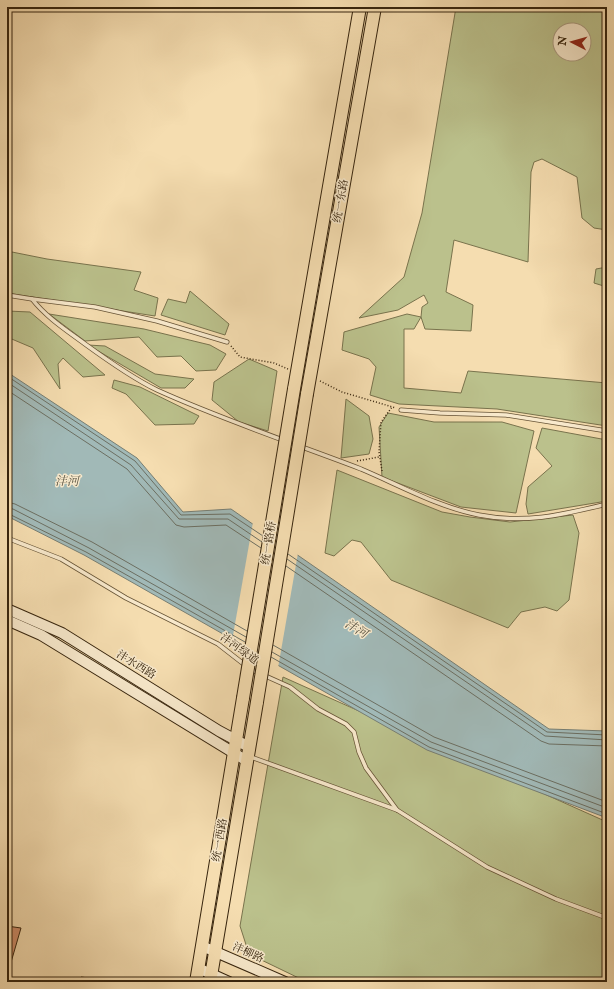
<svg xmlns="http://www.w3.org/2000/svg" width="614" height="989" font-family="'IM FELL English','Noto Serif SC',serif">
	<rect width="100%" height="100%" fill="#f5ddb0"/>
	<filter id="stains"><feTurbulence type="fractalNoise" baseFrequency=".005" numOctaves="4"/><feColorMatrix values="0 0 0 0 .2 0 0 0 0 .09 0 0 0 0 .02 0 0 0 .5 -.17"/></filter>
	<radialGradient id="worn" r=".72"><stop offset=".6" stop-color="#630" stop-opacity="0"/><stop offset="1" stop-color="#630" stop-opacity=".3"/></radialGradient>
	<g fill="#bbc18c" stroke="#79734d" fill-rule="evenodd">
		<path d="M456 7H607V230L594 228 582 218 577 177 542 159 534 162 531 172 528 262 454 240 446 292 473 305 471 331 425 329 421 317 414 329H404V388L461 393 468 371 607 383V426L497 409 399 404 370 395 376 367 369 359 342 350 344 332 407 314 421 317 422 307 428 303 424 295 398 310 359 318 404 277 422 213ZM560 30H584V54H560Z"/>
		<polygon points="7,251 47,259 141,272 134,290 158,298 155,316 7,293"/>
		<polygon points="607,267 607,287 594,283 596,269"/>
		<polygon points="190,291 229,324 225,335 161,315 168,299 186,303"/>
		<polygon points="7,311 30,312 105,375 83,377 63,358 58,364 60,389 33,348 7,337"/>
		<polygon points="49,314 144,329 210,345 226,354 216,370 196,371 181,356 157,357 139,337 85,341"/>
		<polygon points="88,345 105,346 155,374 194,379 185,388 161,388"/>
		<polygon points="249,359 277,371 268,431 239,422 212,400 214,382"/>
		<polygon points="114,380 140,387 199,416 194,424 155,425 126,394 112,388"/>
		<polygon points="346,399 369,416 373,439 369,454 341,458"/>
		<polygon points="388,413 434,422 502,422 534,431 516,513 461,507 382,477 379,427"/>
		<polygon points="542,428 607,440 607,501 528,514 526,504 528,487 552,466 536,448"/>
		<polygon points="337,470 442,512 470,517 510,522 573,515 579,533 569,600 557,611 545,607 521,612 508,628 391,580 361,542 352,540 334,556 325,553"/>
		<polygon points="283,677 607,822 607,982 307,982 249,954 240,926"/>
	</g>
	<polygon fill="#a1b9b7" stroke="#777e73" points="7,372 137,458 183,512 231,509 549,729 607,731 607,818 427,750 84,555 7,516"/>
	<polygon fill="#f5ddb0" points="253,522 298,553 278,668 232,641"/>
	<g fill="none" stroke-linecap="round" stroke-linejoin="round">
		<g stroke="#6c6f62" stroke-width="1">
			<polyline points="7,376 135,461 181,515 230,514 263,536"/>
			<polyline points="7,382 131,465 179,519 228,519 262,542"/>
			<polyline points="7,390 127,469 176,525 184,527 226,525 261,548"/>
			<polyline points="7,502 15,504 92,542 247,631"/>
			<polyline points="7,508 13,509 89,548 246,637"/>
			<polyline points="7,513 86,552 245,642"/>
			<polyline points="288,554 547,732 607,735"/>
			<polyline points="287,559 545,736 607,740"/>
			<polyline points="286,566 541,741 549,744 607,746"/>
			<polyline points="273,645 434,737 607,802"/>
			<polyline points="272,652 431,742 607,808"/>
			<polyline points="271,657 429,747 607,814"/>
		</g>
	</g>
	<g fill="#d08e6b" stroke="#37250e">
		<polygon points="7,926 21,928 7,976"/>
		<polygon points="81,977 96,979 96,982 80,982"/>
	</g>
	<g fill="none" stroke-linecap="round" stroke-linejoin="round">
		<g stroke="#665336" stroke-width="5">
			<g id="lane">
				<path d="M7 295 32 299C46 317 66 330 85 344 107 360 132 378 157 390 223 420 293 443 361 469 399 485 438 507 479 515 526 524 561 515 607 504"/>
				<polyline points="32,299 95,307 157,321 227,342"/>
				<polyline points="401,410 440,413 506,415 607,431"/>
				<polyline points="7,538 61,559 126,598 218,644 245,665"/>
				<polyline points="250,669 290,687 318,709 346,724 354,732 359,752 366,768 397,810"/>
				<polyline points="251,757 397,810 487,867 556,899 607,918"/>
			</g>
		</g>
		<g stroke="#37250e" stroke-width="12">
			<g id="secondary">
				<polyline points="7,609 62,633 219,731 249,747"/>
				<polyline points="7,620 41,635 247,761"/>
				<polyline points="202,946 285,982"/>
				<polyline points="198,968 229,982"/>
			</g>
		</g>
		<g stroke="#37250e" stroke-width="14">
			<g id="primary">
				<polyline points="294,389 360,7"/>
				<polyline points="307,394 375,7"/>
				<polyline points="196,982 243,698"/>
				<polyline points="210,982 257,702"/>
			</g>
		</g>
		<g stroke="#37250e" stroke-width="1.5" stroke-dasharray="1 2" stroke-linecap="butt">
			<polyline points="231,346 240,357 274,363 288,369"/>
			<polyline points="320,381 342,392 396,408"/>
			<polyline points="357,461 379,457"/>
			<polyline points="382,471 379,452 381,422 392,407"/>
		</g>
		<use href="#lane" stroke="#f8e9cc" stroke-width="3.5"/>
		<use href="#secondary" stroke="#f8e9cc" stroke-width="10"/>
		<use href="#primary" stroke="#f5ddb0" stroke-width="12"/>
		<g stroke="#37250e" stroke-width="14" stroke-linecap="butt">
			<g id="primary-bridge">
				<polyline points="243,698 294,389"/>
				<polyline points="257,702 307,394"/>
			</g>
		</g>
		<use href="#primary-bridge" stroke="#f5ddb0" stroke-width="12"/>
	</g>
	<g text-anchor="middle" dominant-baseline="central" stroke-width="3" stroke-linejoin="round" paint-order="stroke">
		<g font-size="11" fill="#37250e" stroke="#f8e9cc">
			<text transform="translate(341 201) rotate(-80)">统一东路</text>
			<text transform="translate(269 543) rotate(-81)">统一路桥</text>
			<text transform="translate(239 649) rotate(36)">沣河绿道</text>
			<text transform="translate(136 665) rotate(32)">沣水西路</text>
			<text transform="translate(220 840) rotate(-80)">统一西路</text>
			<text transform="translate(248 953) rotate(24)">沣柳路</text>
		</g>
		<g font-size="12" font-style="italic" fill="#575141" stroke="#f8e9cc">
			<text x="67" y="481">沣河</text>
			<text transform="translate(356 629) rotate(31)">沣河</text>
		</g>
	</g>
	<rect width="614" height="989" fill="none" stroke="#f5ddb0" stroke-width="24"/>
	<rect x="8" y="8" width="598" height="973" fill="none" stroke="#37250e" stroke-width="2"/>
	<rect x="12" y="12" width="590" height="965" fill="none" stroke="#37250e"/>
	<g transform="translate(572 42) rotate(276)"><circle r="19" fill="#f8e9cc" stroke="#ab9b80"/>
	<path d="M0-3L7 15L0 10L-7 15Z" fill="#8f2418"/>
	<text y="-6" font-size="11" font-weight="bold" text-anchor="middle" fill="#37250e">N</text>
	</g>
	<rect width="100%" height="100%" filter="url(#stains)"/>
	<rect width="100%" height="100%" fill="url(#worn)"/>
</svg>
